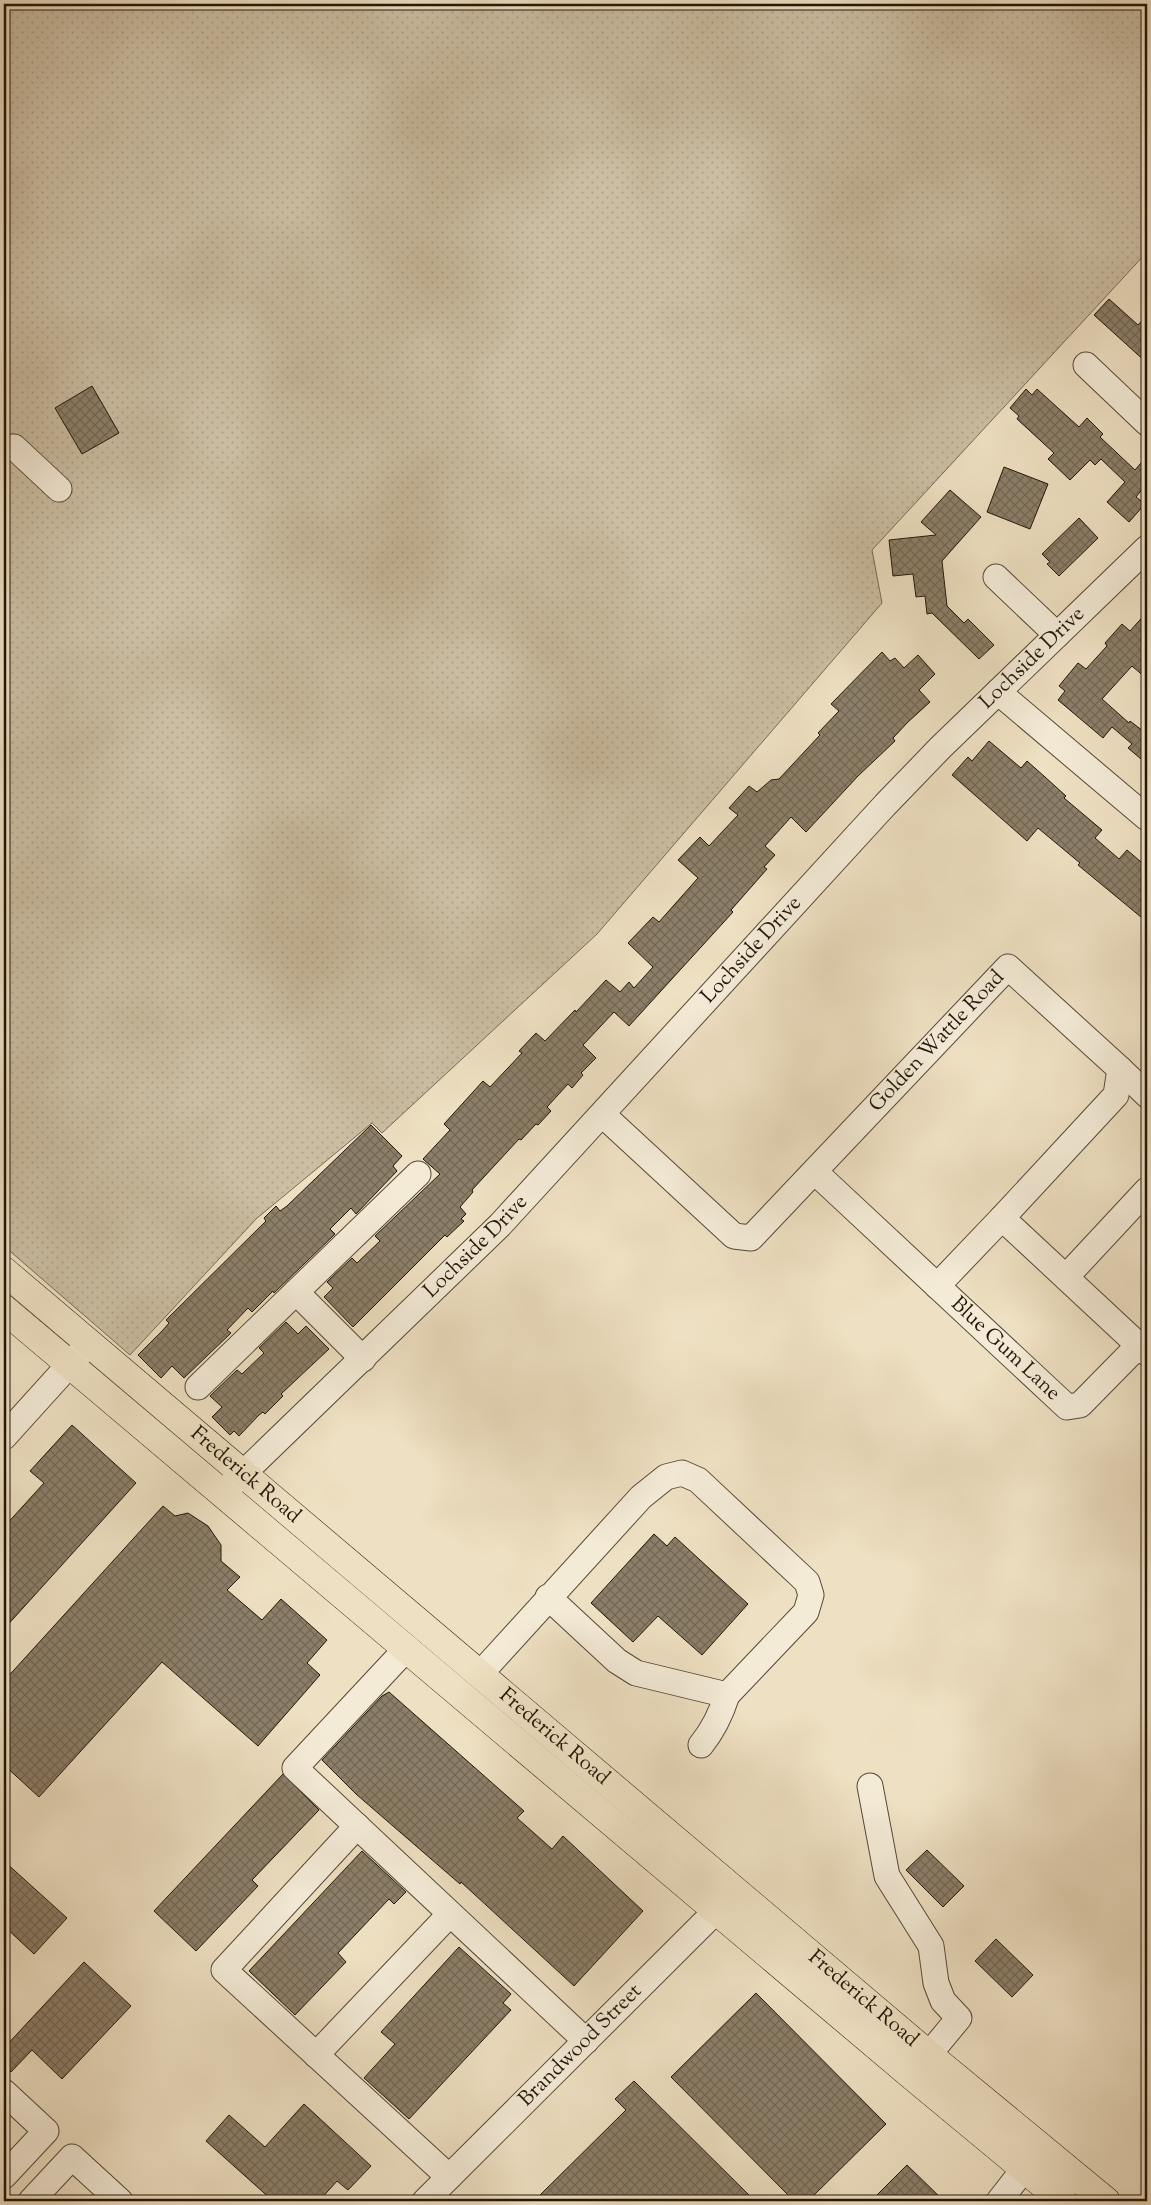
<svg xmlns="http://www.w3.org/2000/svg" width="1151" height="2205" font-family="'Sorts Mill Goudy',serif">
	<defs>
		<pattern id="grass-dots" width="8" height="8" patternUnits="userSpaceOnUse" patternTransform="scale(1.25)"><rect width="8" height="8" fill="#cbbea3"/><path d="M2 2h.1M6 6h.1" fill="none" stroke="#aea38b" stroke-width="1.8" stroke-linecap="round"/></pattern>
		<pattern id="building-cross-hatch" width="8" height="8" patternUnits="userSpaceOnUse" patternTransform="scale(1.25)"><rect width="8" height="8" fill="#8c7f69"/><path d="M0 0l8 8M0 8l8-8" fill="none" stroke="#726755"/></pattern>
	</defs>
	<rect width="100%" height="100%" fill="#eee0c2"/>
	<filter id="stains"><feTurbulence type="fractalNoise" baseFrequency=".004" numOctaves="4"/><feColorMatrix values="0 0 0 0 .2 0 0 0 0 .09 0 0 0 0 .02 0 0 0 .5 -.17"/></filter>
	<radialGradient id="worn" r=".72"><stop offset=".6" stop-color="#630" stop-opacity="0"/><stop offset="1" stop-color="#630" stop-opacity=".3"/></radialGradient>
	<polygon fill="url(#grass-dots)" stroke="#766a56" points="4,4 1147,4 1147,252 872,550 882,603 597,934 382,1133 372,1123 256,1219 130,1355 4,1246"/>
	<g fill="url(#building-cross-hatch)" stroke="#221609">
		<polygon points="1109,299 1138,325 1147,315 1147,363 1094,315"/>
		<polygon points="92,386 119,433 82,454 55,408"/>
		<polygon points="1026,389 1032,395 1037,389 1079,427 1087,418 1103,434 1100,437 1135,470 1147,456 1147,483 1136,497 1145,504 1129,522 1107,502 1125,482 1101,459 1095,465 1090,460 1070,480 1048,459 1054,453 1017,419 1019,416 1010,408"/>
		<polygon points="1004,467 1048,484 1030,529 987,512"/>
		<polygon points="950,490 981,517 942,561 947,606 964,623 968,619 994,645 979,659 932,613 927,614 925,596 916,597 913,574 893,576 889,540 936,535 921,522"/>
		<polygon points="1079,518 1098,538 1059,576 1047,564 1050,562 1042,554"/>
		<polygon points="1147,612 1147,679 1132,666 1102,699 1129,723 1130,721 1143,731 1147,726 1147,764 1128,748 1132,744 1112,727 1103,738 1058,700 1065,691 1059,686 1078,663 1086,669 1107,646 1105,643 1122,624 1130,631"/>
		<polygon points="882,652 890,661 895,658 904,668 918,655 935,674 919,690 930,702 908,722 893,738 895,741 858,776 806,832 791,817 765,846 775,855 764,867 767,869 731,910 733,912 629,1026 614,1012 583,1045 596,1058 581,1073 583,1075 572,1088 568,1084 547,1107 551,1111 538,1125 536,1124 521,1140 519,1139 472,1190 473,1192 460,1207 466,1214 461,1219 464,1221 447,1237 445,1235 353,1327 324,1297 333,1288 327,1282 352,1258 357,1263 380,1241 375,1236 440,1174 423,1159 450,1130 444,1124 483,1081 490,1087 522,1053 519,1051 536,1033 545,1041 575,1010 576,1012 606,980 620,992 629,982 634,988 653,967 628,943 653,917 659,922 698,878 678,860 700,837 709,846 738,815 729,808 749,786 757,792 771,780 779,779 820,735 818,733 839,711 831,704"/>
		<polygon points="989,741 1021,768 1027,761 1045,777 1066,796 1064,798 1102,830 1095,838 1119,859 1127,850 1147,867 1147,922 1078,865 1080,863 1038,828 1027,841 952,775 968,757 972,761"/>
		<polygon points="371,1125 402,1156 393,1166 397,1171 356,1214 351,1208 330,1229 335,1234 274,1293 273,1291 252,1312 248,1308 227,1330 231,1333 184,1378 172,1366 161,1378 138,1355 163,1330 169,1323 166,1320 266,1221 264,1218 276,1206 280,1211 287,1206"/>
		<polygon points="286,1322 298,1334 306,1326 329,1349 281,1394 283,1396 265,1414 263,1412 259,1415 239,1436 234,1431 230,1435 212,1417 222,1407 210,1396 237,1370 242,1374 264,1353 259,1348"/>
		<polygon points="72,1425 136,1483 4,1629 4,1527 44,1483 30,1471"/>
		<polygon points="163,1506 175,1516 188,1513 208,1526 221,1545 221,1561 240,1577 227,1590 262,1620 281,1599 327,1640 307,1663 320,1675 258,1746 162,1662 39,1797 4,1765 4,1681"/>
		<polygon points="654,1534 667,1546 675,1537 748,1604 702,1655 658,1616 633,1642 591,1603"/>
		<polygon points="389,1692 524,1811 517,1818 552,1849 563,1836 643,1911 574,1986 461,1882 460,1884 356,1794 322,1760 382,1696"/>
		<polygon points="283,1774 319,1810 252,1880 258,1886 196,1951 154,1911"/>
		<polygon points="927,1850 964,1886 943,1907 906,1870"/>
		<polygon points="362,1851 406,1892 394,1904 389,1899 338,1953 346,1962 295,2015 249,1971"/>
		<polygon points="4,1861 67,1918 34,1954 4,1926"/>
		<polygon points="996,1939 1033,1975 1012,1997 975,1961"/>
		<polygon points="459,1947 511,1994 503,2003 511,2010 409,2119 364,2078 395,2044 381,2032"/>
		<polygon points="84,1962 131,2006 62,2079 32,2050 11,2072 4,2066 4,2048"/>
		<polygon points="756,1993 886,2124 808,2201 794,2201 671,2077"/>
		<polygon points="634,2081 755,2201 534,2201 626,2110 615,2099"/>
		<polygon points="304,2104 371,2166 348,2190 337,2181 319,2201 273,2201 206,2141 229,2115 265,2147"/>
		<polygon points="907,2165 944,2201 871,2201"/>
	</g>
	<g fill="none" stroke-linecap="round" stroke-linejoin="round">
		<g stroke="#554837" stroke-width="27">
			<g id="minor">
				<polyline points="1086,365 1147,423"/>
				<polyline points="4,448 14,447 59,489"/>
				<polyline points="996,577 1057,635"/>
				<polyline points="998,692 1147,818"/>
				<polyline points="1120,1069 1147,1095"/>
				<path id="s1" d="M603 1115 734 1236 751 1238 1008 967 1120 1069 1116 1095 1002 1218 1147 1353"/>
				<path id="s2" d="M815 1172 1067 1407 1080 1405 1139 1345"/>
				<polyline points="1066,1277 1147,1190"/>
				<polyline points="937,1286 1002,1218"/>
				<polyline points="296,1292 418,1174"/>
				<polyline points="198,1387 296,1292 363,1359"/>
				<polyline points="4,1437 89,1343"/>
				<path id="s3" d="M228 1488 500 1225 885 805 941 747 1147 548"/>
				<polyline points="407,1648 295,1768 586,2041"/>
				<polyline points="480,1674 641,1497 666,1477 682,1473 698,1480 807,1582 811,1595 806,1612 727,1695 636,1673 617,1661 548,1597"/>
				<path d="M701 1745C714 1729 721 1714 727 1695"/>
				<polyline points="870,1786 887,1876 931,1946 936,1983 943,2001 959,2018 916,2070"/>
				<polyline points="357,1826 224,1970 449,2177"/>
				<polyline points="316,2055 450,1914"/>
				<polyline points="4,2092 46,2131 4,2176"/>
				<polyline points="31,2201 72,2157 120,2201"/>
				<path id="s4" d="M425 2201 731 1896"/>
				<polyline points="999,2201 1024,2169"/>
			</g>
		</g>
		<g stroke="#221609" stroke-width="29">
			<g id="major">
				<path id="s5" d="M4 1271 929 2055 1106 2201"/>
				<polyline points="4,1309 911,2075 1063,2201"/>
			</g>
		</g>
		<use href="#minor" stroke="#f4ebd7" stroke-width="25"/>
		<use href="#major" stroke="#eee0c2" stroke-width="28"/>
	</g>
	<g text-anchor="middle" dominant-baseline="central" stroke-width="4.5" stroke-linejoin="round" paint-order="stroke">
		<g font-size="21" fill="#221609" stroke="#f4ebd7">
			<text stroke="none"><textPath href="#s3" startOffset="1156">Lochside Drive</textPath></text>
			<text stroke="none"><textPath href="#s3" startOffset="751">Lochside Drive</textPath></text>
			<text stroke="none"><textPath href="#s1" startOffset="466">Golden Wattle Road</textPath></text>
			<text stroke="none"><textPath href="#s3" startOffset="346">Lochside Drive</textPath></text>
			<text stroke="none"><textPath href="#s2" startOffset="260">Blue Gum Lane</textPath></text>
			<text stroke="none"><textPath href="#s5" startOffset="316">Frederick Road</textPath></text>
			<text stroke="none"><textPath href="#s5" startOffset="721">Frederick Road</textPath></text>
			<text stroke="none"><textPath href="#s5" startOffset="1126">Frederick Road</textPath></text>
			<text stroke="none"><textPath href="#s4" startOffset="220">Brandwood Street</textPath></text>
		</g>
	</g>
	<rect width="1151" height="2205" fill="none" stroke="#eee0c2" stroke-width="20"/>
	<rect x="5" y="5" width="1141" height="2195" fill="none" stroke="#221609" stroke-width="2.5"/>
	<rect x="10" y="10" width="1131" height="2185" fill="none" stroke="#221609"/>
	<rect width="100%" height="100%" filter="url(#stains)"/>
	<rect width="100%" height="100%" fill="url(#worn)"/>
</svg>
